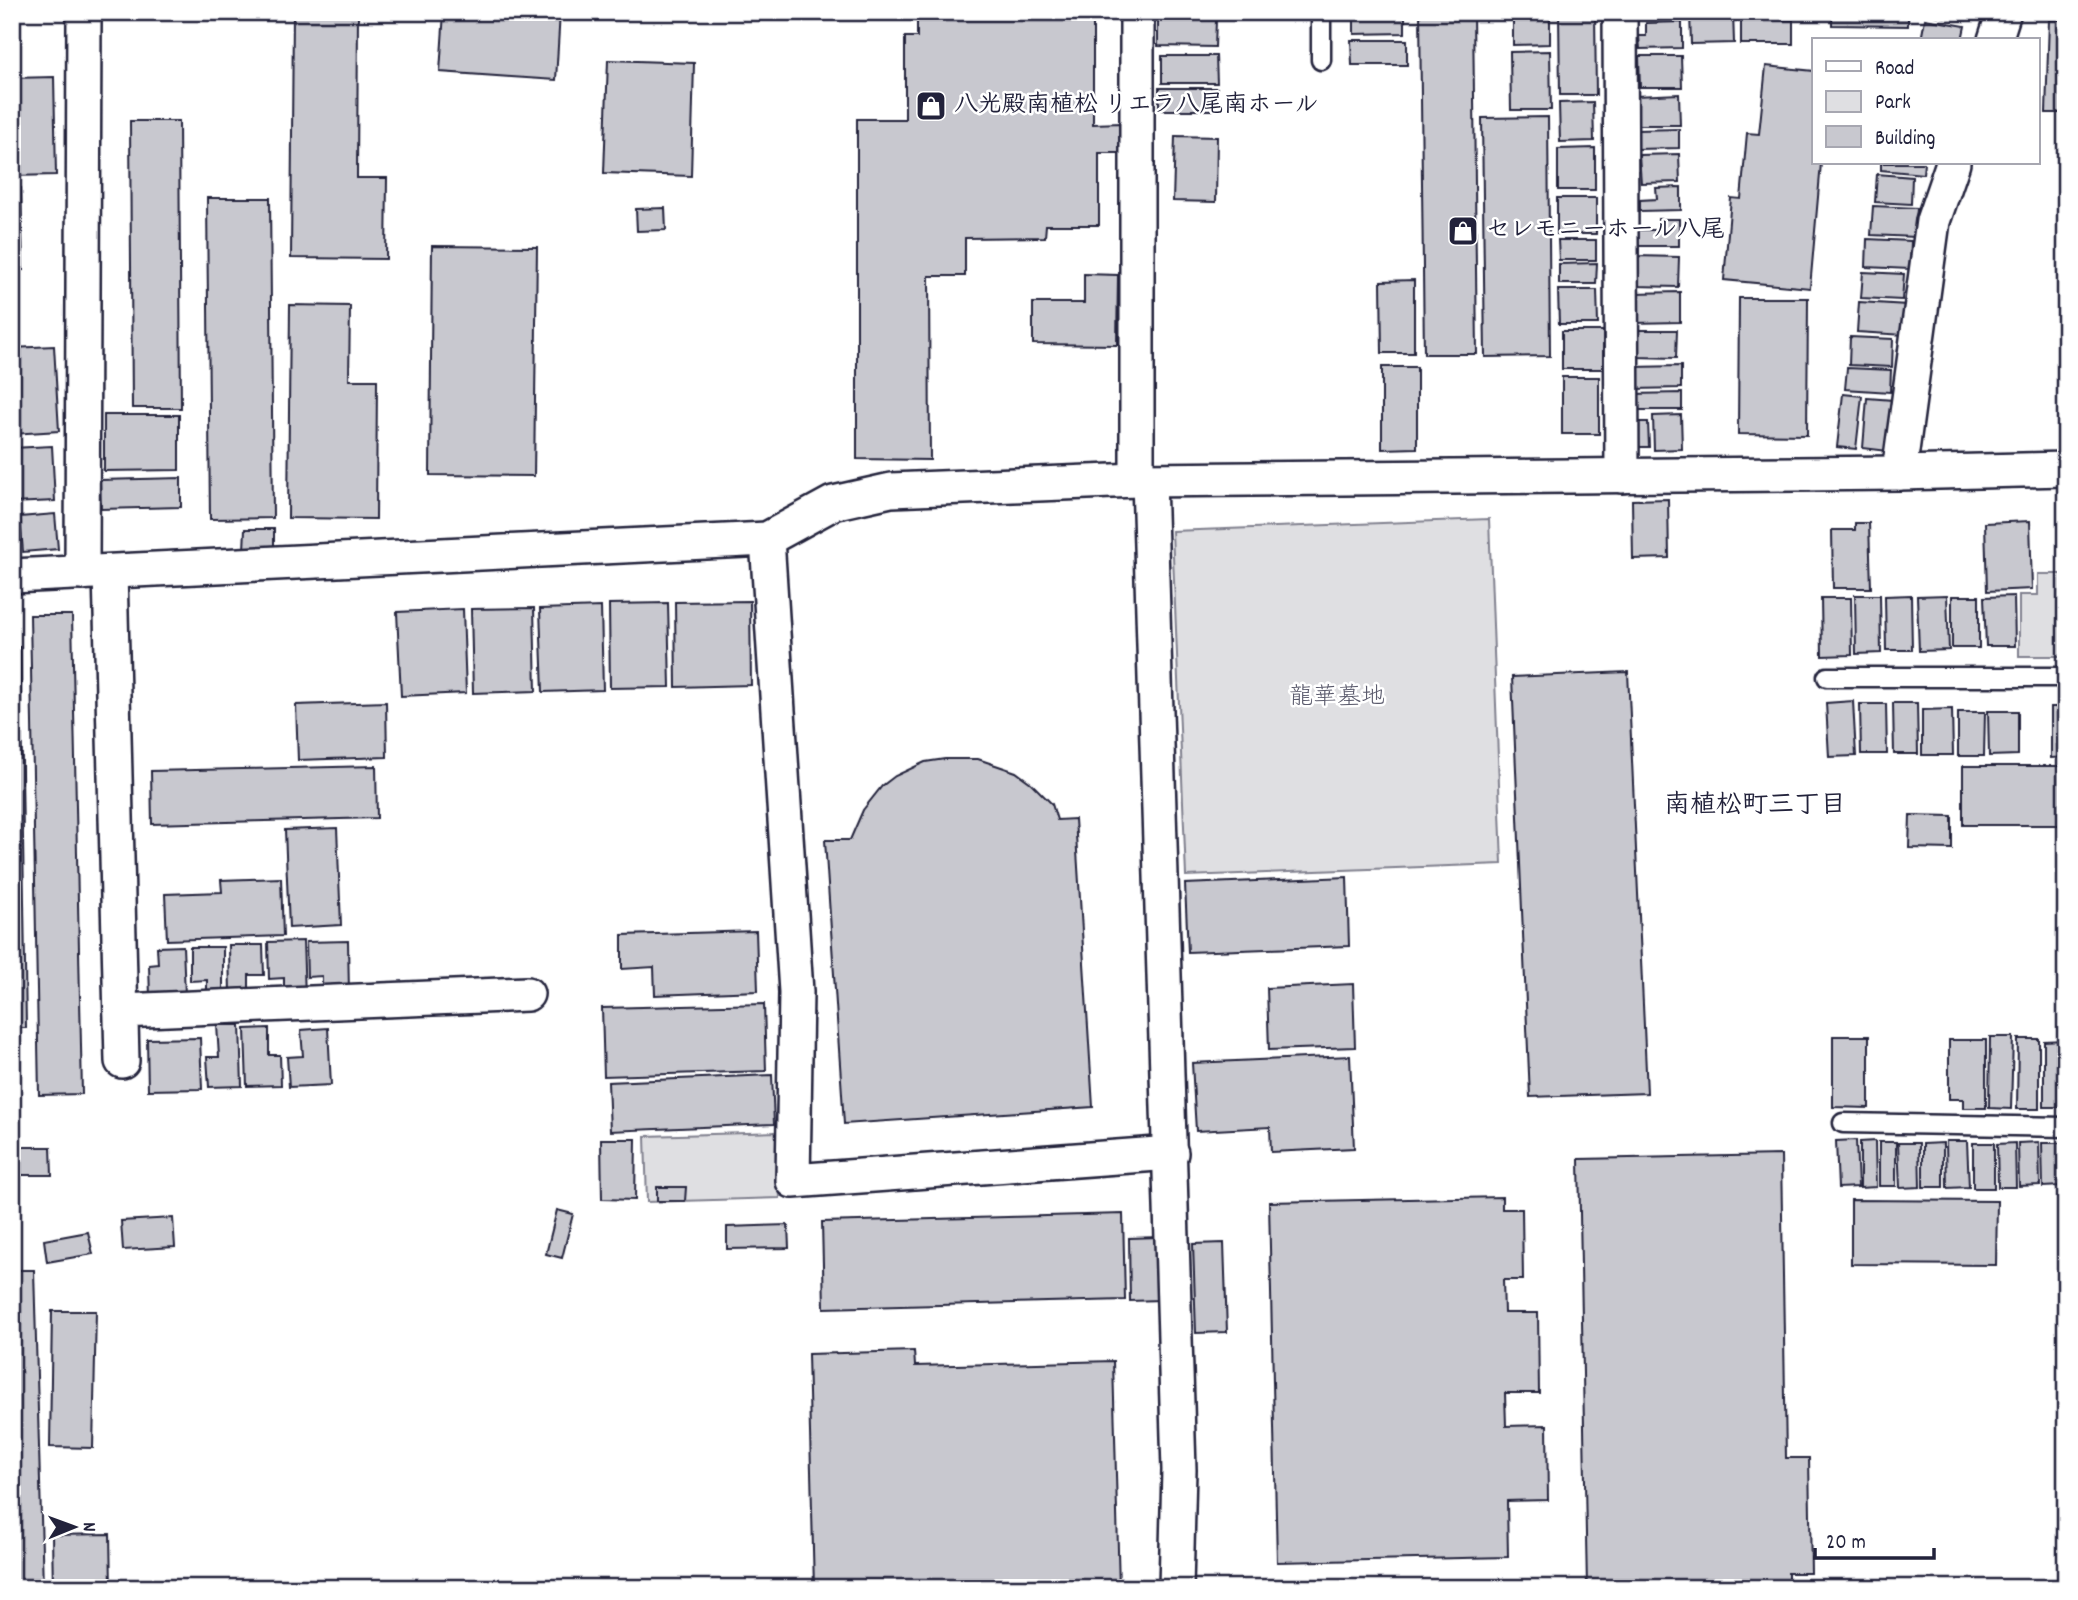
<svg xmlns="http://www.w3.org/2000/svg" width="2078" height="1600" font-family="Dekko,'Klee One',sans-serif">
	<rect width="100%" height="100%" fill="#fff"/>
	<filter id="ink" filterUnits="userSpaceOnUse"><feTurbulence type="fractalNoise" baseFrequency=".0143" numOctaves="2"/><feDisplacementMap in="SourceGraphic" scale="14" xChannelSelector="R" yChannelSelector="G"/><feConvolveMatrix kernelMatrix="1 2 1 2 8 2 1 2 1" color-interpolation-filters="sRGB"/></filter>
	<g filter="url(#ink)">
		<g fill="#dfdfe2" stroke="#80808e" stroke-width="2">
			<polygon points="1489,519 1502,864 1186,876 1172,531"/>
			<polygon points="2038,574 2066,574 2066,656 2019,656 2019,595 2038,595"/>
			<polygon points="777,1132 780,1198 647,1202 645,1136"/>
		</g>
		<g fill="#c8c8cf" stroke="#22223b" stroke-width="2">
			<polygon points="293,12 358,12 357,178 387,178 386,259 291,258"/>
			<polygon points="444,12 560,12 556,80 440,72"/>
			<polygon points="917,12 1093,12 1093,124 1121,123 1121,153 1099,153 1099,225 1046,225 1045,237 965,238 965,276 929,276 930,460 857,459 857,119 905,119 905,37 917,37"/>
			<polygon points="1354,12 1405,12 1405,33 1354,34"/>
			<polygon points="1420,12 1473,12 1477,354 1424,354"/>
			<polygon points="1513,12 1550,12 1550,44 1513,45"/>
			<polygon points="1559,12 1595,12 1596,95 1560,95"/>
			<polygon points="1635,12 1681,12 1682,16 1635,16"/>
			<polygon points="1690,12 1733,12 1734,43 1691,44"/>
			<polygon points="1741,12 1776,12 1776,20 1793,20 1793,44 1741,44"/>
			<polygon points="1832,12 1908,12 1908,26 1832,25"/>
			<polygon points="1927,12 1967,12 1966,20 1927,14"/>
			<polygon points="1158,19 1216,20 1215,47 1158,46"/>
			<polygon points="1925,19 1965,26 1962,40 1921,40"/>
			<polygon points="2049,20 2066,20 2066,113 2046,113"/>
			<polygon points="1682,22 1682,48 1640,49 1639,36 1646,36 1646,23"/>
			<polygon points="1351,40 1407,40 1407,65 1352,65"/>
			<polygon points="1550,51 1551,110 1511,110 1510,52"/>
			<polygon points="1162,56 1216,56 1217,83 1162,83"/>
			<polygon points="1639,56 1681,56 1682,87 1640,87"/>
			<polygon points="608,60 694,63 691,176 604,173"/>
			<polygon points="1766,66 1814,71 1814,163 1821,163 1810,288 1724,280 1731,198 1741,199 1747,133 1759,134"/>
			<polygon points="54,77 56,175 12,176 12,78"/>
			<rect x="1159" y="88" width="58" height="22"/>
			<polygon points="1679,94 1680,125 1637,125 1636,96"/>
			<polygon points="1593,102 1594,141 1560,142 1559,103"/>
			<polygon points="1548,117 1550,356 1485,357 1482,118"/>
			<polygon points="130,121 179,121 181,408 132,408"/>
			<polygon points="1679,129 1679,148 1637,149 1636,130"/>
			<polygon points="1175,136 1217,137 1216,202 1173,201"/>
			<polygon points="1595,148 1595,190 1558,190 1558,149"/>
			<polygon points="1679,154 1680,182 1641,183 1639,155"/>
			<polygon points="1881,163 1924,163 1923,174 1881,170"/>
			<polygon points="1877,174 1912,177 1911,204 1875,202"/>
			<polygon points="1681,187 1681,210 1640,211 1640,200 1657,199 1656,188"/>
			<polygon points="12,188 21,188 23,270 12,271"/>
			<polygon points="207,198 270,198 273,518 210,519"/>
			<rect x="1557" y="198" width="39" height="36"/>
			<polygon points="1873,206 1917,208 1915,237 1871,235"/>
			<polygon points="665,208 666,230 637,231 636,209"/>
			<polygon points="1658,219 1679,219 1679,246 1638,246 1637,230 1658,230"/>
			<polygon points="1867,239 1911,241 1910,269 1866,267"/>
			<polygon points="1558,240 1596,240 1596,260 1559,260"/>
			<polygon points="432,246 537,247 534,476 430,475"/>
			<polygon points="1635,256 1679,257 1678,287 1635,286"/>
			<polygon points="1597,263 1596,284 1559,284 1559,264"/>
			<polygon points="1863,272 1904,274 1902,300 1861,298"/>
			<polygon points="1084,274 1118,275 1117,345 1033,344 1033,303 1084,303"/>
			<polygon points="1414,280 1414,353 1382,353 1381,281"/>
			<polygon points="1558,290 1597,290 1598,324 1559,324"/>
			<polygon points="1680,292 1680,322 1633,323 1633,293"/>
			<polygon points="1739,298 1808,298 1807,435 1738,434"/>
			<polygon points="1859,302 1907,305 1905,335 1857,332"/>
			<polygon points="290,305 350,306 349,380 377,380 376,519 288,518"/>
			<polygon points="1637,330 1677,330 1676,358 1636,357"/>
			<rect x="1562" y="331" width="41" height="38"/>
			<polygon points="1850,337 1893,339 1892,367 1849,365"/>
			<polygon points="54,346 59,431 12,434 12,348"/>
			<polygon points="1681,366 1681,388 1634,389 1633,367"/>
			<polygon points="1382,367 1417,367 1417,448 1382,449"/>
			<polygon points="1847,368 1891,370 1890,392 1845,389"/>
			<rect x="1562" y="377" width="37" height="57"/>
			<polygon points="1682,393 1682,410 1631,410 1631,394"/>
			<polygon points="1843,394 1862,396 1856,449 1837,447"/>
			<polygon points="1867,398 1893,400 1888,451 1863,448"/>
			<polygon points="104,415 179,415 179,470 104,471"/>
			<polygon points="1681,415 1682,449 1654,450 1653,416"/>
			<polygon points="1632,422 1648,422 1649,447 1632,447"/>
			<polygon points="52,446 55,501 12,503 12,448"/>
			<polygon points="181,478 181,507 101,509 100,480"/>
			<polygon points="1668,499 1669,558 1633,559 1632,500"/>
			<polygon points="55,514 58,549 23,552 20,517"/>
			<polygon points="2030,521 2032,589 1987,591 1985,523"/>
			<polygon points="1855,523 1869,523 1871,588 1833,588 1832,530 1855,530"/>
			<polygon points="245,529 274,529 274,550 244,550"/>
			<polygon points="1855,595 1880,595 1881,653 1856,654"/>
			<polygon points="1911,595 1912,650 1886,650 1885,596"/>
			<polygon points="1947,595 1949,650 1919,651 1917,596"/>
			<rect x="1952" y="596" width="27" height="52"/>
			<polygon points="2014,596 2015,646 1986,646 1984,597"/>
			<polygon points="1821,598 1851,598 1852,655 1822,656"/>
			<polygon points="750,601 751,685 676,687 675,602"/>
			<polygon points="668,603 670,687 610,688 609,604"/>
			<polygon points="601,607 603,690 543,692 540,609"/>
			<polygon points="534,608 536,691 473,693 471,609"/>
			<polygon points="463,609 466,693 401,696 397,612"/>
			<polygon points="30,615 72,615 82,1094 39,1095"/>
			<polygon points="12,647 20,647 26,1028 12,1028"/>
			<polygon points="1628,672 1647,1093 1530,1097 1512,677"/>
			<polygon points="1853,701 1856,756 1829,757 1826,703"/>
			<polygon points="386,702 387,757 298,760 296,705"/>
			<polygon points="1893,703 1917,703 1918,754 1894,754"/>
			<polygon points="1860,704 1886,704 1887,754 1861,754"/>
			<polygon points="2051,707 2066,707 2066,757 2051,758"/>
			<polygon points="1952,709 1953,755 1922,755 1922,710"/>
			<polygon points="1988,711 2018,711 2018,755 1989,756"/>
			<polygon points="1958,712 1985,712 1984,756 1958,756"/>
			<polygon points="945,759 978,759 1016,772 1031,783 1052,804 1057,820 1075,819 1093,1107 844,1124 825,840 850,840 863,810 882,786 895,776 925,762"/>
			<polygon points="376,766 377,818 152,824 151,771"/>
			<rect x="1963" y="766" width="103" height="59"/>
			<polygon points="1910,815 1952,816 1952,849 1909,848"/>
			<polygon points="337,828 341,925 289,928 285,830"/>
			<polygon points="1347,877 1349,946 1188,952 1185,884"/>
			<polygon points="281,878 283,936 167,940 165,894 222,892 221,880"/>
			<polygon points="756,931 758,991 655,995 654,967 622,969 622,935"/>
			<polygon points="303,941 305,997 284,998 284,978 269,979 268,942"/>
			<polygon points="348,941 349,993 322,994 322,976 307,977 306,942"/>
			<polygon points="229,945 263,945 264,975 249,975 249,994 230,995"/>
			<polygon points="183,946 185,995 150,997 149,965 158,964 157,947"/>
			<polygon points="190,947 223,947 223,999 207,999 207,980 190,981"/>
			<polygon points="1353,984 1355,1047 1269,1050 1267,988"/>
			<polygon points="764,1004 766,1071 604,1076 602,1008"/>
			<polygon points="217,1025 240,1025 242,1086 209,1087 207,1057 219,1057"/>
			<polygon points="269,1028 269,1055 280,1055 281,1085 247,1086 245,1029"/>
			<polygon points="328,1028 331,1085 289,1087 287,1057 303,1056 301,1030"/>
			<polygon points="1833,1036 1869,1036 1869,1108 1833,1107"/>
			<polygon points="1990,1037 2013,1037 2011,1109 1989,1108"/>
			<polygon points="200,1038 202,1089 148,1090 147,1039"/>
			<polygon points="2018,1039 2039,1039 2039,1109 2017,1109"/>
			<polygon points="1949,1040 1986,1040 1986,1108 1963,1108 1963,1099 1949,1099"/>
			<polygon points="2064,1040 2065,1107 2044,1107 2044,1041"/>
			<polygon points="1350,1056 1354,1148 1271,1152 1270,1127 1196,1131 1192,1063"/>
			<polygon points="772,1075 774,1124 610,1131 608,1082"/>
			<polygon points="601,1139 636,1139 635,1200 602,1199"/>
			<polygon points="1856,1140 1858,1187 1838,1188 1836,1141"/>
			<polygon points="1875,1141 1876,1187 1860,1188 1860,1142"/>
			<polygon points="1946,1141 1967,1141 1969,1187 1947,1188"/>
			<rect x="1879" y="1142" width="17" height="44"/>
			<polygon points="2039,1142 2040,1185 2019,1186 2018,1143"/>
			<polygon points="1898,1143 1919,1143 1920,1187 1900,1188"/>
			<polygon points="1943,1143 1943,1187 1923,1187 1923,1144"/>
			<rect x="1973" y="1143" width="21" height="45"/>
			<polygon points="2015,1143 2016,1187 1998,1187 1997,1144"/>
			<polygon points="2042,1143 2061,1143 2061,1186 2043,1187"/>
			<polygon points="12,1147 51,1147 52,1175 12,1175"/>
			<polygon points="1781,1155 1786,1458 1809,1458 1811,1573 1788,1573 1788,1588 1587,1588 1579,1159"/>
			<polygon points="657,1187 686,1187 685,1201 657,1201"/>
			<polygon points="1502,1197 1502,1209 1522,1209 1523,1280 1503,1280 1504,1313 1538,1313 1539,1393 1505,1393 1506,1426 1547,1425 1548,1500 1507,1501 1508,1557 1277,1562 1269,1202"/>
			<polygon points="1851,1200 1997,1201 1996,1265 1851,1264"/>
			<polygon points="557,1210 573,1214 562,1258 546,1254"/>
			<polygon points="1123,1214 1125,1300 824,1308 822,1222"/>
			<polygon points="173,1218 175,1247 123,1250 121,1221"/>
			<polygon points="788,1225 789,1248 727,1249 727,1227"/>
			<polygon points="88,1232 93,1254 47,1262 44,1240"/>
			<polygon points="1159,1237 1160,1300 1130,1301 1129,1238"/>
			<polygon points="1224,1243 1227,1332 1196,1333 1193,1244"/>
			<polygon points="12,1270 34,1270 43,1588 12,1588"/>
			<polygon points="52,1311 96,1311 93,1448 50,1447"/>
			<polygon points="914,1351 915,1366 1113,1361 1119,1588 814,1588 808,1354"/>
			<polygon points="110,1534 111,1588 53,1588 52,1535"/>
		</g>
		<g fill="none" stroke-linecap="round" stroke-linejoin="round">
			<g stroke="#22223b" stroke-width="23">
				<g id="service">
					<polyline points="1321,12 1321,60"/>
					<polyline points="1827,677 2066,677"/>
					<polyline points="1843,1123 2066,1127"/>
				</g>
			</g>
			<g stroke="#22223b" stroke-width="38">
				<g id="minor">
					<polyline points="1620,12 1622,476"/>
					<polyline points="1995,40 2004,12"/>
					<polyline points="1899,473 1933,221 1953,163"/>
					<polyline points="1137,480 1137,12"/>
					<polyline points="1149,480 1179,1470 1176,1588"/>
					<polyline points="767,539 796,992 793,1181 1171,1153"/>
					<polyline points="110,572 122,1061"/>
					<polyline points="82,573 84,12"/>
					<polyline points="12,576 767,539 833,503 891,490 1137,480 1899,473 2066,469"/>
					<polyline points="121,1011 527,994"/>
				</g>
			</g>
			<use href="#service" stroke="#fff" stroke-width="18"/>
			<use href="#minor" stroke="#fff" stroke-width="33"/>
		</g>
	</g>
	<defs>
		<g id="shop-square" transform="scale(1.575)"><rect x="-9" y="-9" width="18" height="18" rx="4" fill="#22223b" stroke="#fff"/><path d="M-5-2.5h2.3a2.7 3.5 0 0 1 5.4 0H5L5.5 6h-11ZM-1.5-2.5h3a1.5 2.3 0 0 0-3 0Z" fill="#fff"/></g>
	</defs>
	<g fill-rule="evenodd">
		<use href="#shop-square" x="931" y="106"/>
		<use href="#shop-square" x="1463" y="231"/>
	</g>
	<g text-anchor="middle" dominant-baseline="central" stroke-width="5" stroke-linejoin="round" paint-order="stroke">
		<g font-size="24" font-weight="bold" fill="#22223b" stroke="#fff" text-anchor="start">
			<text x="954" y="106">八光殿南植松 リエラ八尾南ホール</text>
			<text x="1486" y="231">セレモニーホール八尾</text>
		</g>
		<g font-size="24" fill="#5b5b6d" stroke="#fff">
			<text x="1337" y="698">龍華墓地</text>
		</g>
		<g font-size="26" font-weight="bold" fill="#22223b" stroke="#fff">
			<text x="1755" y="806">南植松町三丁目</text>
		</g>
	</g>
	<rect width="2078" height="1600" fill="none" stroke="#fff" stroke-width="42"/>
	<rect x="21" y="21" width="2036" height="1558" fill="none" stroke="#22223b" stroke-width="2.5" filter="url(#ink)"/>
	<rect x="1812" y="38" width="228" height="126" fill="#ffffff" stroke="#a7a7b1" stroke-width="2"/>
	<rect x="1826" y="61" width="35" height="10" fill="#ffffff" stroke="#a7a7b1" stroke-width="2"/>
	<text x="1875" y="74" font-size="21" fill="#22223b">Road</text>
	<rect x="1826" y="91" width="35" height="21" fill="#dfdfe2" stroke="#a7a7b1" stroke-width="2"/>
	<text x="1875" y="108" font-size="21" fill="#22223b">Park</text>
	<rect x="1826" y="126" width="35" height="21" fill="#c8c8cf" stroke="#a7a7b1" stroke-width="2"/>
	<text x="1875" y="144" font-size="21" fill="#22223b">Building</text>
	<g transform="translate(74 1527) rotate(89)" stroke="#ffffff" stroke-width="5" paint-order="stroke">
	<path d="M0-5L12 26L0 18L-12 26Z" fill="#22223b"/>
	<text y="-10" font-size="19" font-weight="bold" text-anchor="middle" fill="#22223b">N</text>
	</g>
	<path d="M1815 1548v10h119v-10" fill="none" stroke="#22223b" stroke-width="3.5"/>
	<text x="1826" y="1548" font-size="21" fill="#22223b" stroke="#ffffff" stroke-width="5" paint-order="stroke">20 m</text>
</svg>
